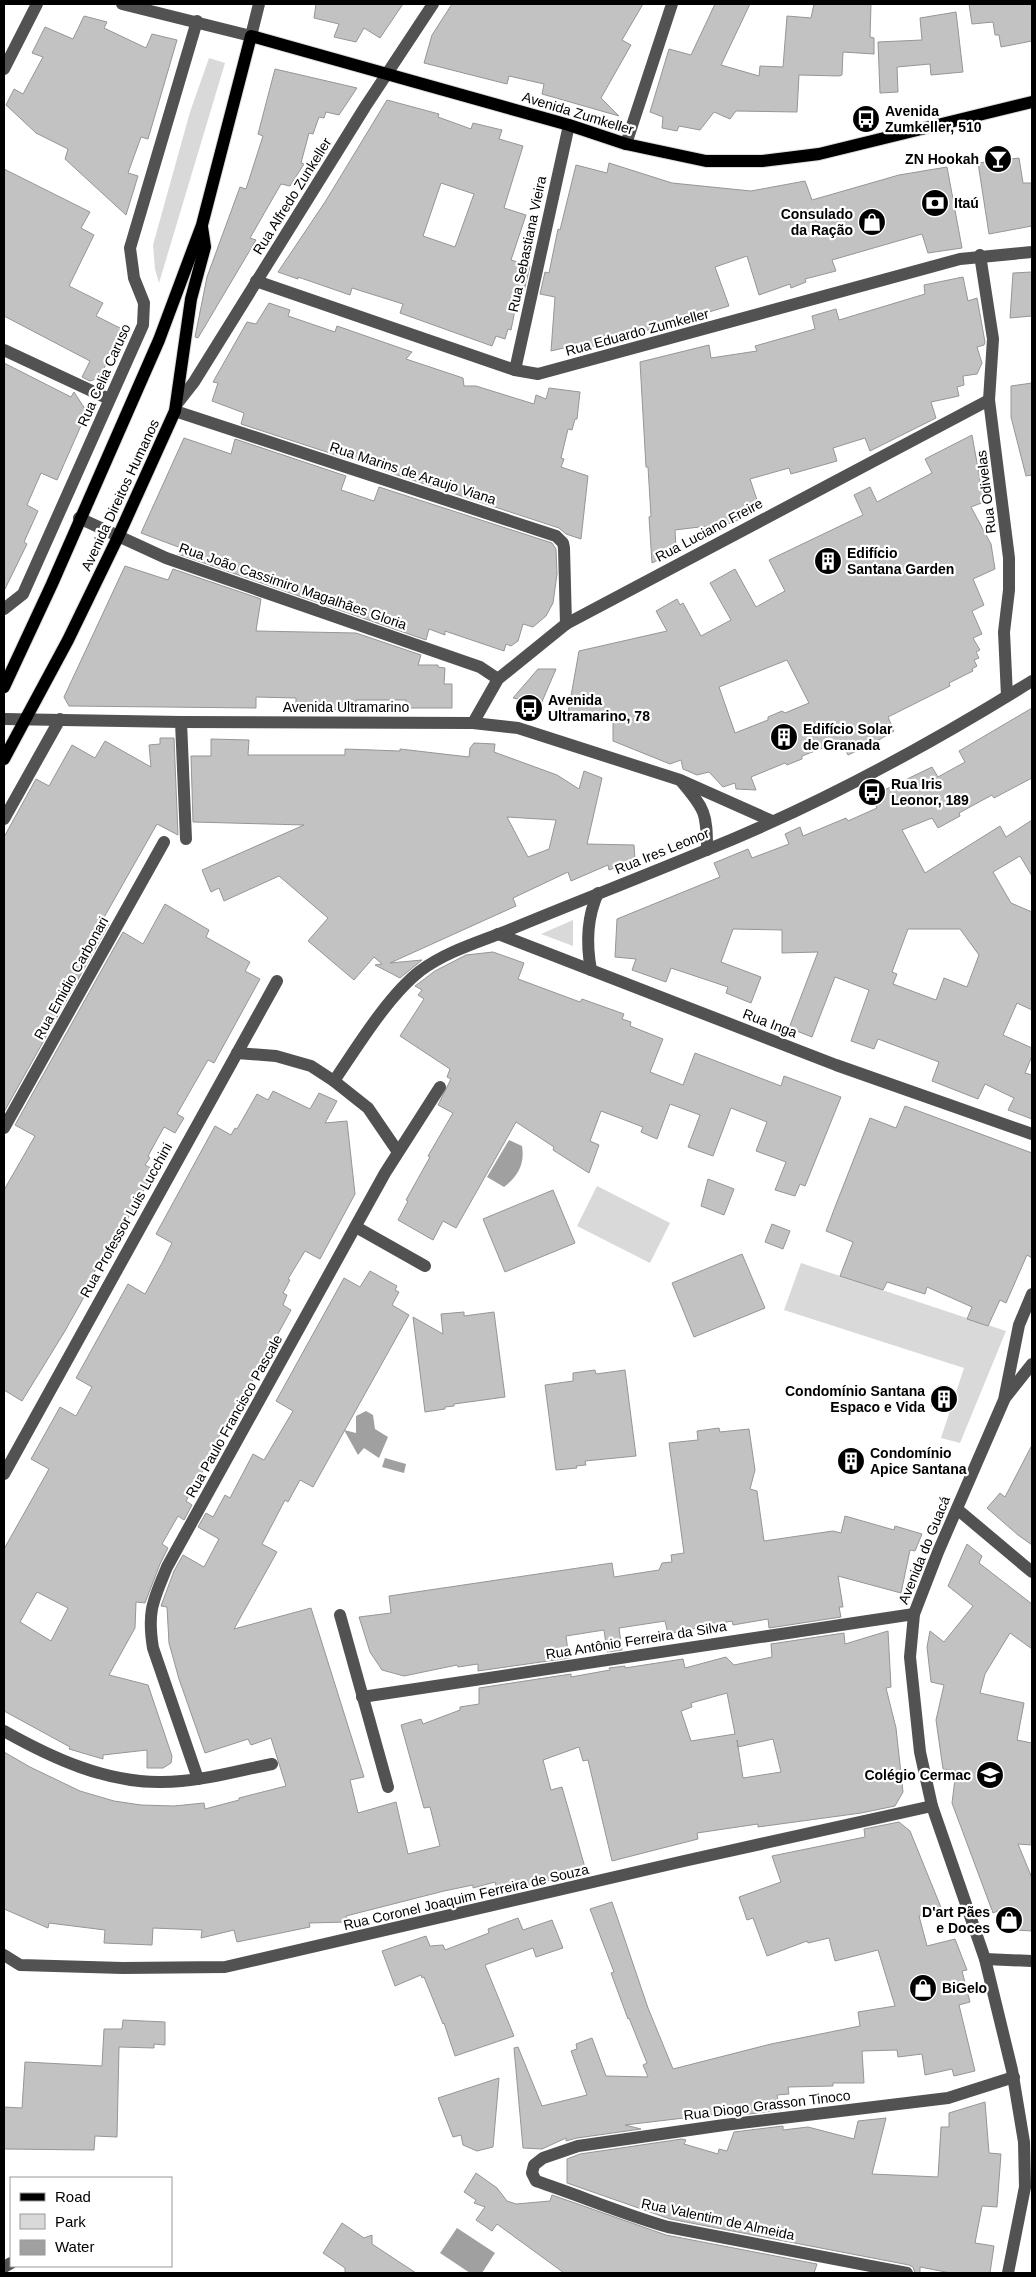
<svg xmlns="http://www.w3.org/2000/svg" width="1036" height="2277" font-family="Arial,sans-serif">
	<rect width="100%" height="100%" fill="#fff"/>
	<g fill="#d9d9d9">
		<polygon points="209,58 225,63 159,283 155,269 153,245 190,112"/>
		<polygon points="573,920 573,946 541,934"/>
		<polygon points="597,1186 670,1223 650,1263 577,1226"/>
		<polygon points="801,1263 1006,1331 960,1443 941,1438 964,1368 784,1310"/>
	</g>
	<g fill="#a0a0a0">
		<path d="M509 1140 522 1146C525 1164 518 1176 504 1187L487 1177Z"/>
		<polygon points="366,1411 373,1415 375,1429 388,1437 379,1458 364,1448 358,1455 344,1430 356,1433 356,1416"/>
		<polygon points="385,1458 406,1464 404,1473 382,1467"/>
		<polygon points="457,2228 495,2253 482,2273 470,2273 440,2253"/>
	</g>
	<g fill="#c2c2c2" stroke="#969696" fill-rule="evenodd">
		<polygon points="316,4 403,4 380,38 364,28 356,42 334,37 339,24 314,18"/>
		<polygon points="452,4 643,4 622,40 631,45 601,98 619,116 542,94 544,84 509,76 507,84 424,63 432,35"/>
		<polygon points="715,4 750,4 721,65 759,76 760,66 783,67 787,16 811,18 814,4 871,4 870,37 874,38 874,54 843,52 842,75 839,76 799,75 797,112 736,111 730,119 714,112 700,130 679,126 677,131 662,128 663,117 650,112 669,49 691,55"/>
		<polygon points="969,4 1032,4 1032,41 1001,47 999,35 995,35 993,22 972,24"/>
		<polygon points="956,12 963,72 931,75 930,64 897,67 898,92 880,93 878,42 922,40 920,18"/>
		<polygon points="84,16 107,22 104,28 146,48 152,34 177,40 148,139 141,137 128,173 138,176 126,215 65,159 68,149 36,133 6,105 14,89 23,94 43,57 32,53 45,27 73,39"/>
		<polygon points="275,69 357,88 339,115 326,112 324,118 319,117 313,134 309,133 301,163 304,164 290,186 281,184 250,238 256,240 198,338 195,337 207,277 240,187 246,189 263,136 258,134"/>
		<path d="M387 100 439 114 438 117 471 129 473 123 502 130 499 139 523 146 504 208 526 215 511 260 530 266 524 291 519 290 511 330 508 329 505 339 496 336 492 346 400 313 403 304 352 288 350 295 298 277V279L278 272 325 202ZM441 183 474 194 455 247 423 236Z"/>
		<polygon points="1019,158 1023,183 1032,183 1032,226 989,234 978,163"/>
		<polygon points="609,163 672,183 751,191 805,181 812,200 899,175 947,167 962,248 928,253 922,234 832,260 836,271 805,279 806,282 791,288 790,284 759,295 747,256 715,267 729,306 598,345 586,348 585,343 551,351 555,297 540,294 545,272 549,273 558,229 560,230 576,165 607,173"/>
		<polygon points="4,169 90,212 81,228 94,235 69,286 103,303 96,316 124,330 99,378 90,381 82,377 90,361 4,316"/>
		<polygon points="1032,272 1032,316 1010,318 1013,273"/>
		<polygon points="963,277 968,301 977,298 985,342 984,345 977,347 982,363 977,374 963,376 964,385 957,387 959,396 931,402 936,418 870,451 865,438 833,448 837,461 791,474 789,468 750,479 760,509 732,523 675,530 676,551 652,563 649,517 651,516 648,467 646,467 640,362 709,345 711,358 757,351 755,346 815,329 812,316 836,309 839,320 925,294 924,285"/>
		<polygon points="269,303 290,310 288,316 335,332 337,326 412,352 406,359 463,378 464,386 476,386 534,404 536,395 546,399 549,388 580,392 577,419 575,419 572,430 568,429 561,458 564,459 561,467 588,476 581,539 566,534 559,528 385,471 386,469 351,458 351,460 241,424 244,413 212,401 218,383 213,382 247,322 256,324"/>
		<polygon points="4,363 71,397 74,392 87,412 57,480 41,473 27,505 38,511 24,542 27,544 4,591"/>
		<polygon points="1032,383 1032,475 1026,476 1011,417 1011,386"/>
		<path d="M972 435 984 502 971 507 991 544 995 569 973 579 984 605 972 611 982 634 973 638 980 650 976 652 979 658 974 660 977 666 972 669 973 671 949 683 950 686 888 717 894 731 872 744 848 755 841 741 802 756V759L787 765 785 763 751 777 756 790 736 789 735 783 723 787 709 772 697 775 683 769 681 760 670 764 613 741V721H590V716L568 713 579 651 667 631 656 611 677 599 680 605 683 603 701 636 731 620 710 583 735 569 756 607 785 591 769 560 863 515 854 495 870 487 877 502 932 473 925 459ZM787 660 809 703 785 713 782 711 768 717V720L735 733 719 687Z"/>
		<polygon points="184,438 231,454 235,439 346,476 341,490 374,501 379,487 552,543 556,549 557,574 553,603 546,616 533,627 523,624 518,641 511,646 506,644 504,651 445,631 445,635 429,629 426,640 178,554 181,548 141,533"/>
		<polygon points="125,566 168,580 173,569 261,599 256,631 356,633 421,655 418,665 438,665 438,667 445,668 444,684 452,684 452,708 406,708 406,700 356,700 356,710 296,709 296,698 256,697 256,708 69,706 64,697"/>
		<polygon points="538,669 556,669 541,704 513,698"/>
		<path d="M1032 708V778L994 798 992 795 959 813 960 816 938 828 932 818 902 830 925 873 1000 826 1006 837 1032 820V876L1020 856 993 872 1011 903 1032 912V1010L1017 1003 1003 1035 1032 1048V1056L1025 1073 1032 1075V1119L1008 1110 1014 1098 985 1084 978 1099 932 1081 939 1062 878 1039 874 1049 851 1041 869 990 835 977 812 1037 789 1028 818 952 782 953V930L733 929 721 962 761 977 751 1003 726 993 728 987 671 968 666 982 632 970 636 959 615 957 617 919 720 877 714 863 748 849 752 858 789 844 785 834 800 827 803 836 846 818 848 821 877 808 872 796 932 767 938 777 965 762 959 751ZM908 929H960L979 955 967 987 944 978 936 1000 893 984 897 974 892 972Z"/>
		<polygon points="160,738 174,738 178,835 157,824 102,921 109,924 4,1112 4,837 36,779 49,786 72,745 95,758 105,741 151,767 149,745 160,744"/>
		<path d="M211 739 249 740 248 755H345V749L400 751V749L469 757 470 748 474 743 495 744 494 752 557 775 579 789 584 771 602 778 587 844 634 845 635 860 609 870 608 865 571 881 568 872 513 898 516 906 390 963 422 960 400 978 375 965 382 964 374 957 354 980 308 941 328 918 279 876 224 901 219 888 211 892 202 870 304 825 193 822 191 756H211ZM507 817 556 820 549 849 528 857Z"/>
		<polygon points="165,904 209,930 206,937 250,962 245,971 260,979 214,1063 208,1060 177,1114 184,1118 175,1133 164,1127 148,1156 150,1158 145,1165 155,1170 123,1227 120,1225 90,1280 93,1281 65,1331 22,1401 4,1390 4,1190 35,1136 15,1125 123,932 143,944"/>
		<polygon points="493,952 524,963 518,979 580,1002 582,999 624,1014 622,1019 631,1022 630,1026 663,1039 650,1072 683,1085 695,1053 781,1086 784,1076 841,1097 805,1186 800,1184 795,1196 775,1190 786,1162 756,1151 767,1122 731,1108 713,1156 688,1147 700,1115 670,1104 657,1139 641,1132 643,1127 601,1111 590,1141 599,1145 589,1173 553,1150 554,1147 516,1122 456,1228 443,1221 433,1240 398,1220 408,1201 406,1200 430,1157 428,1156 453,1113 438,1105 451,1079 447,1077 450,1069 400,1036 424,999 418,995 422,990 415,986 435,971 466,955"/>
		<path d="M273 1091 310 1109 319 1093 337 1101 325 1123 347 1121 355 1194 320 1259 305 1251 288 1279 290 1280 283 1293 287 1295 283 1305 291 1310 232 1418 230 1417 206 1459 209 1460 186 1501 192 1505 184 1520 178 1516 162 1544 168 1548 160 1564 145 1603 136 1602 135 1628 109 1675 148 1685 172 1756 171 1763 163 1768H147V1750L103 1755V1759L69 1749 70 1747 4 1711V1549L49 1469 31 1459 60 1407 76 1416 92 1387 76 1378 128 1284 145 1294 162 1263 172 1243 156 1234 215 1126 231 1135 235 1128 237 1129 257 1094 268 1100ZM37 1592 68 1608 51 1641 20 1622Z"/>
		<polygon points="905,1106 1032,1153 1032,1258 1027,1255 1006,1303 1000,1300 988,1326 967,1319 972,1307 927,1287 925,1294 887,1282 883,1290 840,1276 853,1242 826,1231 835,1207 870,1118 896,1128"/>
		<polygon points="708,1179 734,1189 724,1215 701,1206"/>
		<polygon points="553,1190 575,1243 505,1272 483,1219"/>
		<polygon points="772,1224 790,1231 783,1249 765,1242"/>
		<polygon points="742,1254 765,1308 694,1337 672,1283"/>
		<path d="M370 1271 397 1286 395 1290 399 1292 392 1305 409 1315 313 1487 300 1480 288 1502 285 1500 262 1544 277 1552 234 1629 311 1608 364 1777 350 1780 358 1813 396 1802 408 1854 440 1846 430 1807 424 1808 401 1725 421 1719 423 1724 460 1710V1707L479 1704V1688L571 1674V1677L610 1670 609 1668 625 1666V1668L683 1659 685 1668 726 1657 734 1665 772 1657 771 1644 844 1633 845 1644 888 1631 891 1687 886 1688 896 1728 903 1792 895 1806 861 1813 758 1827V1824L697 1833 698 1839 612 1861 588 1760 583 1761 579 1747 543 1760 551 1790 562 1787 586 1871 498 1893 495 1882 473 1888V1885L444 1891 346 1916 348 1922 309 1923 310 1927 237 1942 234 1930 201 1938 202 1930 153 1928 152 1945 104 1943 105 1930 49 1923 48 1928 4 1909V1752L30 1767 80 1791 114 1801 141 1805 174 1806 204 1803 205 1809 239 1800V1798L286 1786 271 1738 251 1745 248 1739 205 1753 179 1679 169 1643 167 1607 161 1606 174 1571 183 1555 204 1567 219 1539 198 1527 206 1513 213 1517 225 1495 230 1498 253 1454 264 1460 293 1411 276 1401 344 1278 360 1287ZM727 1693 735 1734 691 1741 681 1711 692 1707 691 1703ZM773 1739 781 1772 743 1778 737 1740 738 1747Z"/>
		<polygon points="464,1312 464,1316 494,1312 505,1397 454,1404 454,1406 445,1407 445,1409 425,1412 413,1317 443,1334 441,1314"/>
		<polygon points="595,1370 596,1374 625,1370 636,1456 585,1461 586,1465 576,1466 577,1468 556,1470 545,1385 573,1381 573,1373"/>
		<polygon points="938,1386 956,1392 950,1412 931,1406"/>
		<polygon points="719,1428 720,1432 749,1429 755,1470 750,1489 757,1491 764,1541 833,1531 841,1533 845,1516 894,1530 895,1526 922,1534 915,1551 910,1550 901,1593 838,1576 843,1607 839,1607 841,1617 769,1628 768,1619 733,1625 732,1621 668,1634 665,1621 619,1628 622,1650 607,1652 604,1630 566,1636 569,1658 478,1671 478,1664 458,1667 457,1665 404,1676 382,1670 370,1652 359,1617 391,1613 389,1596 612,1563 614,1577 659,1570 662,1563 672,1562 671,1555 684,1553 669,1443 698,1440 697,1431"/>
		<polygon points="1032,1445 1032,1545 1018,1535 987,1508 1000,1493 1005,1497"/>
		<polygon points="967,1544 982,1556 979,1563 1032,1604 1032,1649 1010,1633 985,1674 980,1693 1024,1703 1017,1740 1032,1743 1032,1845 1018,1844 1032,1878 1032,1931 1016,1930 1007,1907 993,1913 952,1803 956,1771 943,1769 936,1720 944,1685 931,1682 927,1647 930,1631 944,1642 973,1606 948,1586"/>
		<polygon points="899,1822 910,1831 942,1910 919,1916 927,1946 955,1939 967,1970 962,1971 970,2002 959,2005 975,2071 954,2076 952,2069 925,2075 922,2054 898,2057 897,2050 862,2051 864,2083 833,2083 833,2086 788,2087 789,2094 777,2095 780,2110 741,2115 743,2111 625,2125 641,2129 577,2138 566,2141 566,2138 542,2149 523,2148 514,2048 518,2047 542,2106 587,2095 571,2051 577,2049 576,2044 592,2038 606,2076 648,2077 643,2065 647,2063 629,2018 628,2019 611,1973 614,1972 590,1909 612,1902 648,2008 673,2069 771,2044 860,2026 858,2012 895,2006 878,1950 835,1961 829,1938 808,1943 807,1941 767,1956 753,1918 747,1920 739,1897 781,1882 772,1856 865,1837 864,1829"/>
		<polygon points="518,1918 523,1930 552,1920 563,1948 536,1957 533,1948 485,1965 514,2036 455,2056 444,2023 443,2024 424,1977 422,1978 421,1975 395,1986 382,1951 426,1936 430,1946 443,1945 445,1950 489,1933 488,1929"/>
		<polygon points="123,2020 165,2022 165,2045 154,2044 154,2048 119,2047 117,2137 95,2136 94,2150 4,2149 4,2107 22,2108 25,2062 102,2066 104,2029 122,2029"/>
		<polygon points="499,2078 493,2147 477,2151 463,2145 461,2135 453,2137 438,2098"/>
		<polygon points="985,2102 989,2153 1001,2154 997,2207 982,2206 975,2243 994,2246 990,2273 951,2273 920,2267 920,2273 915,2273 913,2267 909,2265 670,2219 567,2183 567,2159 580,2154 682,2139 686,2140 684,2144 718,2154 719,2149 727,2151 734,2132 783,2126 783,2130 808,2127 854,2139 858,2121 886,2118 872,2174 938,2177 941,2127 949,2127 949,2113"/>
		<polygon points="476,2173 497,2188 507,2201 516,2204 550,2201 552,2195 666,2235 817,2264 814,2273 564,2273 497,2224 492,2231 476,2220 485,2207 474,2203 476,2200 464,2192"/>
		<polygon points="342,2223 364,2238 372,2235 372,2244 416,2273 345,2273 345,2268 323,2253"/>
	</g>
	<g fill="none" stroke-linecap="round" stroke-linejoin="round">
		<g stroke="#dbdbdb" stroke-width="14">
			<g id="major">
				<polyline points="4,687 52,584 159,340 202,225 251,36 569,125 626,144 706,161 762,161 819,154 1032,102"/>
				<polyline points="4,759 68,640 118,537 175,411 191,299 205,247 202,227"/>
			</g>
		</g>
		<g stroke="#525252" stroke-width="12">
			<polyline points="122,4 251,36 259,4"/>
			<polyline points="4,69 37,4"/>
			<polyline points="626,144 672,4"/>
			<polyline points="980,255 993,339 989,400 1009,558 1009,590 1004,632 1007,696"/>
			<polyline points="256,281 515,370 538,374 960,259 1032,252"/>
			<polyline points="4,350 109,399"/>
			<polyline points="515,370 569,125"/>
			<polyline points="176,405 194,382 365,107 433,4"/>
			<polyline points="175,411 556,536 563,543 564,548 566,624"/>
			<polyline points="79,518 166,558 480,667 498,679"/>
			<polyline points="4,609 23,594 143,325 144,303 134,278 130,248 197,21"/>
			<polyline points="4,719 181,722 473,723 518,728 680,780 772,821"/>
			<polyline points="181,722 186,839"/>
			<polyline points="473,723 498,679 566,624 989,400"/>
			<path d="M681 781C705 809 707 813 707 850"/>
			<polyline points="4,819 60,719"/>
			<polyline points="498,934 836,1065 1032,1134"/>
			<path d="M591 970C586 943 587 917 598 893"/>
			<polyline points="237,1053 276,1056 311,1066 334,1081 368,1108 398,1152"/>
			<path d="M334 1081C357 1047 388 996 420 971 447 951 479 942 509 930 574 903 639 878 704 851 817 806 929 745 1032 681"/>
			<polyline points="4,1128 164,842"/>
			<polyline points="356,1227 425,1266"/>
			<polyline points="1005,1398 1032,1364"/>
			<polyline points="4,1474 277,981"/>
			<polyline points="957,1509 1032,1572"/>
			<polyline points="340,1615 388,1787"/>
			<polyline points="362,1697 914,1614"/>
			<path d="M4 1731C52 1758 106 1783 162 1782 199 1782 236 1771 272 1764"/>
			<path d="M198 1779 153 1648C147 1611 153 1601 167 1567L385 1173 440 1087"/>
			<polyline points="4,1955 20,1965 123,1968 225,1967 684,1861 932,1806"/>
			<polyline points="985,1959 1032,1961"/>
			<polyline points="4,2267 11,2263"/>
			<path d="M907 2273 668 2227C623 2214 581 2196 536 2181L532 2173 534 2165 543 2158 578 2146 724 2125 948 2098 1014 2077"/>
			<polyline points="1008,2273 1025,2187 1024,2142 1012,2070 985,1959 932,1806 920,1752 910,1657 914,1614 938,1552 1004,1400 1019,1325 1032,1294"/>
		</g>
		<use href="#major" stroke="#000" stroke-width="12"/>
	</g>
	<defs>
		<g id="bus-disc" transform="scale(1.4375)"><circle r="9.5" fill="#000" stroke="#fff"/><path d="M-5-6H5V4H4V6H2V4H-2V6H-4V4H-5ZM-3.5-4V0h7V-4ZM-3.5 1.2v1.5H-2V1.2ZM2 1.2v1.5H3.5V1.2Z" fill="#fff"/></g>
		<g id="bar-disc" transform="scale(1.4375)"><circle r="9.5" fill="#000" stroke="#fff"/><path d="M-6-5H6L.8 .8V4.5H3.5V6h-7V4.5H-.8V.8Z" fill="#fff"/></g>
		<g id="bank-disc" transform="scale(1.4375)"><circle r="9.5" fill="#000" stroke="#fff"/><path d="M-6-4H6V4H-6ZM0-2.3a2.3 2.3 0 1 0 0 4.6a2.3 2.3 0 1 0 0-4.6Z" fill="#fff"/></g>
		<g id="shop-disc" transform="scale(1.4375)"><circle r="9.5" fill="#000" stroke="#fff"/><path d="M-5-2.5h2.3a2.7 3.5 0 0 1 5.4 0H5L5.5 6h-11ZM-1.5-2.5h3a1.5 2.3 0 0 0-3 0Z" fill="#fff"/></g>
		<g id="building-disc" transform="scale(1.4375)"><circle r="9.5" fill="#000" stroke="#fff"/><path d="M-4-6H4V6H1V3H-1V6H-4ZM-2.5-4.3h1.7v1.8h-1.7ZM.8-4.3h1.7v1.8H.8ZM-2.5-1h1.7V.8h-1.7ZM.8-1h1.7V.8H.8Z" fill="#fff"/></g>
		<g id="school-disc" transform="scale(1.4375)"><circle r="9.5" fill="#000" stroke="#fff"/><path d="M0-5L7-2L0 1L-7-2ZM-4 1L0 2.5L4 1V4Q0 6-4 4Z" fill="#fff"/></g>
	</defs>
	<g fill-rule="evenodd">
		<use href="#bus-disc" x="866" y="119"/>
		<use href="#bar-disc" x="998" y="159"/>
		<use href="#bank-disc" x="935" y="203"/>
		<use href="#shop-disc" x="872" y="222"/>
		<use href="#building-disc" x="828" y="561"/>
		<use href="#bus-disc" x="529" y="708"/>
		<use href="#building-disc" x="784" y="737"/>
		<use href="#bus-disc" x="872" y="792"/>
		<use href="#building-disc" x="944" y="1399"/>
		<use href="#building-disc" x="851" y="1461"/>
		<use href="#school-disc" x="990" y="1775"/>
		<use href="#shop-disc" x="1009" y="1920"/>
		<use href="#shop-disc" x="923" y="1988"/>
	</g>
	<g text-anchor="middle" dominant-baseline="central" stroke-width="4.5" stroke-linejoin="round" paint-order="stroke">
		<g font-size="14" font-weight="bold" fill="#000" stroke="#fff" text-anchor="start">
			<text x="885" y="111">Avenida<tspan x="885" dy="16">Zumkeller, 510</tspan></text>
			<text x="979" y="159" text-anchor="end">ZN Hookah</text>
			<text x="954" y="203">Itaú</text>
			<text x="853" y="214" text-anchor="end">Consulado<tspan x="853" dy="16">da Ração</tspan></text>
			<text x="847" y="553">Edifício<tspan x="847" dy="16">Santana Garden</tspan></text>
			<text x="548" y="700">Avenida<tspan x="548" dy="16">Ultramarino, 78</tspan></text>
			<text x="803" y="729">Edifício Solar<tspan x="803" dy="16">de Granada</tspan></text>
			<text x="891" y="784">Rua Iris<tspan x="891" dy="16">Leonor, 189</tspan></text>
			<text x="925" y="1391" text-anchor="end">Condomínio Santana<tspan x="925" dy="16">Espaco e Vida</tspan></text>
			<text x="870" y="1453">Condomínio<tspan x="870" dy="16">Apice Santana</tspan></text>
			<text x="971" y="1775" text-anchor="end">Colégio Cermac</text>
			<text x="990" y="1912" text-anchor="end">D'art Pães<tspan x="990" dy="16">e Doces</tspan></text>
			<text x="942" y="1988">BiGelo</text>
		</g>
		<g font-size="14" fill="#000" stroke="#fff">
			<text transform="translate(578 113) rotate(17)">Avenida Zumkeller</text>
			<text transform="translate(292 196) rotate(-58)">Rua Alfredo Zunkeller</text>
			<text transform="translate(527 244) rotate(-78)">Rua Sebastiana Vieira</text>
			<text transform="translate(637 332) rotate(-15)">Rua Eduardo Zumkeller</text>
			<text transform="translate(104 375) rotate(-66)">Rua Celia Caruso</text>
			<text transform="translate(413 473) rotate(18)">Rua Marins de Araujo Viana</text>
			<text transform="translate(986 492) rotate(-97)">Rua Odivelas</text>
			<text transform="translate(120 495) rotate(-65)">Avenida Direitos Humanos</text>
			<text transform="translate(709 530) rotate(-28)">Rua Luciano Freire</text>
			<text transform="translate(293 586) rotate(19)">Rua João Cassimiro Magalhães Gloria</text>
			<text x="346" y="707">Avenida Ultramarino</text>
			<text transform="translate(662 851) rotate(-22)">Rua Ires Leonor</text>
			<text transform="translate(71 978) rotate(-61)">Rua Emidio Carbonari</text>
			<text transform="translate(770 1023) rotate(21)">Rua Inga</text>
			<text transform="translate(126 1220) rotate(-61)">Rua Professor Luis Lucchini</text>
			<text transform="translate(234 1416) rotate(-61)">Rua Paulo Francisco Pascale</text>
			<text transform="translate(924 1550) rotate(-68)">Avenida do Guacá</text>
			<text transform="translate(636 1640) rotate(-9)">Rua Antônio Ferreira da Silva</text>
			<text transform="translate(466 1897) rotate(-13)">Rua Coronel Joaquim Ferreira de Souza</text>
			<text transform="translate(767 2105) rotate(-7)">Rua Diogo Grasson Tinoco</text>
			<text transform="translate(718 2219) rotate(12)">Rua Valentim de Almeida</text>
		</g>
	</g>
	<rect width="1036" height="2277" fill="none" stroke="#000000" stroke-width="10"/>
	<rect x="10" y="2177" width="162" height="90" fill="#ffffff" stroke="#999999"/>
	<rect x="20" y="2193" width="25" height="8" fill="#000000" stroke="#999999"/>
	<text x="55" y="2202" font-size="15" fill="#000000">Road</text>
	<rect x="20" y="2214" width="25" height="15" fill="#d9d9d9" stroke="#999999"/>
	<text x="55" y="2227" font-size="15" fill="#000000">Park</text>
	<rect x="20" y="2240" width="25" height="15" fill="#a0a0a0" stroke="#999999"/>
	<text x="55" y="2252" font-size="15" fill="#000000">Water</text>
</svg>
